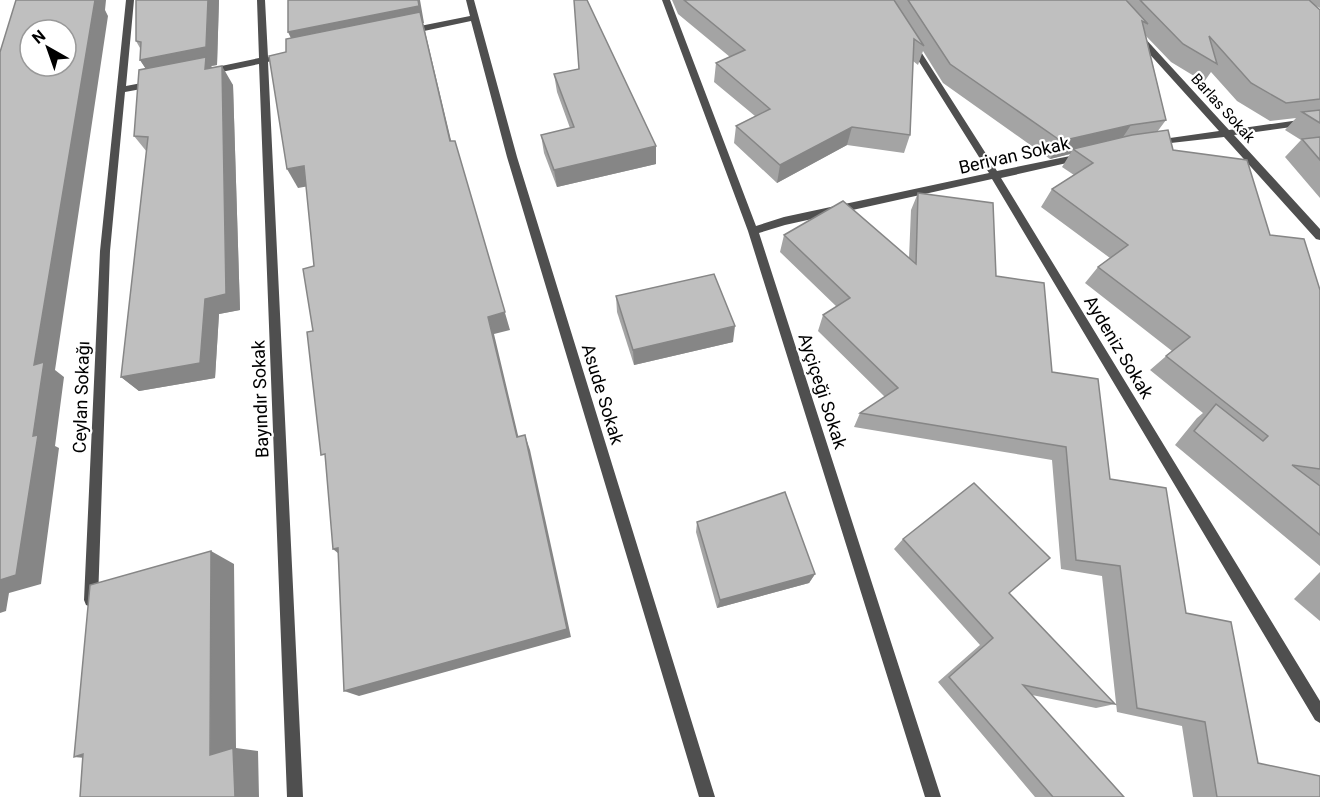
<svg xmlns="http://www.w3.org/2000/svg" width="1320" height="797" font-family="Roboto,sans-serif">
	<rect width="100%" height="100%" fill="#fff"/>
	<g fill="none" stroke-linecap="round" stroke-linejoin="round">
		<g fill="#4f4f4f" fill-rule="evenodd">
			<polygon points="126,0 134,0 126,86 152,81 156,84 152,87 125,92 110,251 98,600 96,605 91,607 86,605 84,600 100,251"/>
			<polygon points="257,0 265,0 268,57 274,59 268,62 303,797 287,797 259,64 207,75 203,72 207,69 259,58"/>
			<polygon points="466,0 474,0 517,157 715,797 699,797 507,157 471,21 410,34 406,31 410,28 470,16"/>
			<polygon points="662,0 670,0 756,226 784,217 989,173 908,44 912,41 916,44 997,171 1080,154 1083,155 1085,157 1080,160 1001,178 1320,701 1320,723 1315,720 992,179 785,225 759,233 941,797 925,797 748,231"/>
			<polygon points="1139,34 1142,35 1229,130 1320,117 1320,123 1234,135 1320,229 1320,240 1316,239 1224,137 1153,145 1153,141 1156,140 1219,131 1136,39 1135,37"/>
		</g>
	</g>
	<g fill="#a4a4a4">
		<polygon points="136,0 219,0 217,65 211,66 233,85 240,310 219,314 215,378 139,391 121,377 147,152 134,136 146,69 140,60 140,48 136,41"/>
		<polygon points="672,0 1320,0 1320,8 1314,5 1320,10 1320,198 1285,157 1301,140 1285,130 1296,118 1270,121 1237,101 1211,72 1204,82 1171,62 1146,36 1166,120 1157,132 1173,150 1270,235 1320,290 1320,485 1318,485 1320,486 1320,566 1175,445 1197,418 1203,413 1150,370 1172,351 1085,283 1098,267 1110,258 1041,207 1052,189 1074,175 1062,167 1070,154 1050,159 943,83 923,51 918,65 913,61 910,135 904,153 847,145 777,183 734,143 736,126 755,116 714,82 716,63 730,57 678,14"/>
		<polygon points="579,69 656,164 557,187 544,153 541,135 570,128 557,92 554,74"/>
		<polygon points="918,193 996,276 1052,372 1110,479 1186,613 1258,763 1320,797 1193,797 1182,726 1117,712 1102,576 1061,569 1052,460 854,427 860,413 885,397 818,331 823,315 837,307 780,252 784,235 909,258 911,210"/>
		<polygon points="616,296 733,342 634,365 617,312"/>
		<polygon points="697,522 815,574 809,583 717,608 696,532"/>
		<polygon points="903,539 1009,593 1115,704 1096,708 1032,695 1124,797 1035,797 938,682 980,645 894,549"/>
		<polygon points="1320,572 1320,621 1294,599"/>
	</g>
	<g fill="#868686">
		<polygon points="92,0 106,0 105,10 108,16 55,370 64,377 55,446 59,448 41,584 9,593 6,611 0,613 0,580 33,436 34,365"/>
		<polygon points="208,0 219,0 217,65 211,66 217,76 152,78 140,60"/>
		<polygon points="418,0 420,0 424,23 423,23 456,161 296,49 288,32"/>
		<polygon points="222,66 233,85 240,310 219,314 215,378 139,391 121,377"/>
		<polygon points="1131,125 1119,143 1073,149 1070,154 1050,159 1061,141"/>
		<polygon points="852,127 847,145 777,183 780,165"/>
		<polygon points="455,141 510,330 494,334 522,452 517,437 488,317"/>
		<polygon points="656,146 656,164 557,187 554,170"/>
		<polygon points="304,166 315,185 298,188 287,169"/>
		<polygon points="735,326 733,342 634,365 633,350"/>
		<polygon points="525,435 530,450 571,637 359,696 344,691"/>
		<polygon points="338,548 346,560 333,549"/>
		<polygon points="211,551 234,564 236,748 258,751 259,797 235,797 210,755"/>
		<polygon points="815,574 809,583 717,608 720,600"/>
		<polygon points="83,754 108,760 74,757"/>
	</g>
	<g fill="#bfbfbf" stroke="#868686" stroke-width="1.5" fill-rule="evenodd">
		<path d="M16 0H95L34 365 44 362 33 436 38 435 16 575 0 580V52ZM30 30H66V66H30Z"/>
		<polygon points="136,0 208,0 206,47 140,60 141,42 136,41"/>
		<polygon points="288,0 418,0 419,6 288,32"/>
		<polygon points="574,0 587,0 656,146 554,170 541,135 574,127 554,74 579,69"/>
		<polygon points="684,0 894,0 924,46 914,39 910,135 852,127 780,165 736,126 770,109 716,63 745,50"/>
		<polygon points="908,0 1126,0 1148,24 1142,21 1166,120 1131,125 1061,141 950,64"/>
		<polygon points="1140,0 1309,0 1320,10 1320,99 1286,103 1251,83 1209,36 1217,64 1183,44"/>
		<polygon points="420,12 450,141 455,141 505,312 488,317 517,437 525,435 567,629 344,691 338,548 333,549 325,454 321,455 307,332 313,331 303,269 314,266 304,166 287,169 269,56 286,52 286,39"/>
		<polygon points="206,57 205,69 222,66 226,294 205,299 200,363 121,377 148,137 134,136 139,70"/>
		<polygon points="1320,110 1320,123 1302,112"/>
		<polygon points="1168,130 1173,150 1247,160 1270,235 1304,239 1320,290 1320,469 1292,465 1320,486 1320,535 1194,431 1216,404 1263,441 1268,436 1166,356 1190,337 1098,267 1128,245 1052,189 1093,163 1073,149 1132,135"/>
		<polygon points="1320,137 1320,160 1302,139"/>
		<polygon points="918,193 993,203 996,276 1044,283 1052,372 1098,379 1110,479 1166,488 1186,613 1231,622 1258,763 1320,776 1320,797 1217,797 1205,722 1137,708 1120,566 1076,560 1066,447 860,413 898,388 823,315 850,298 784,235 843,201 916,264"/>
		<polygon points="714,274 735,326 633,350 616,296"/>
		<polygon points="974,483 1050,558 1009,593 1115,704 1023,685 1124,797 1053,797 949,677 993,638 903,539"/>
		<polygon points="785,492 815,574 720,600 697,522"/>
		<polygon points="211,551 210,755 233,748 235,797 80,797 83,754 74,757 90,585"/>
	</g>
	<g text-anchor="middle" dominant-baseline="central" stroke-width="4.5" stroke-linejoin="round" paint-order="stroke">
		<g font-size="15" fill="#000" stroke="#fff">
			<text transform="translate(1223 108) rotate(48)">Barlas Sokak</text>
		</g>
		<g font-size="18" fill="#000" stroke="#fff">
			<text transform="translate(1014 155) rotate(-13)">Berivan Sokak</text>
			<text transform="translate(1119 347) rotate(59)">Aydeniz Sokak</text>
			<text transform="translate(823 391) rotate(72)">Ayçiçeği Sokak</text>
			<text transform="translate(603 394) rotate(73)">Asude Sokak</text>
			<text transform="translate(81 397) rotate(-88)">Ceylan Sokağı</text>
			<text transform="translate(260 399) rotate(-92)">Bayındır Sokak</text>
		</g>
	</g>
	<g transform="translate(48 48) rotate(320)"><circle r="28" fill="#ffffff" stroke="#999999" stroke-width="1.5"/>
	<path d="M0-4.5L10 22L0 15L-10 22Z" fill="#000000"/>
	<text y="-9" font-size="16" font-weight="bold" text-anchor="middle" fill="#000000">N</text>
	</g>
</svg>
